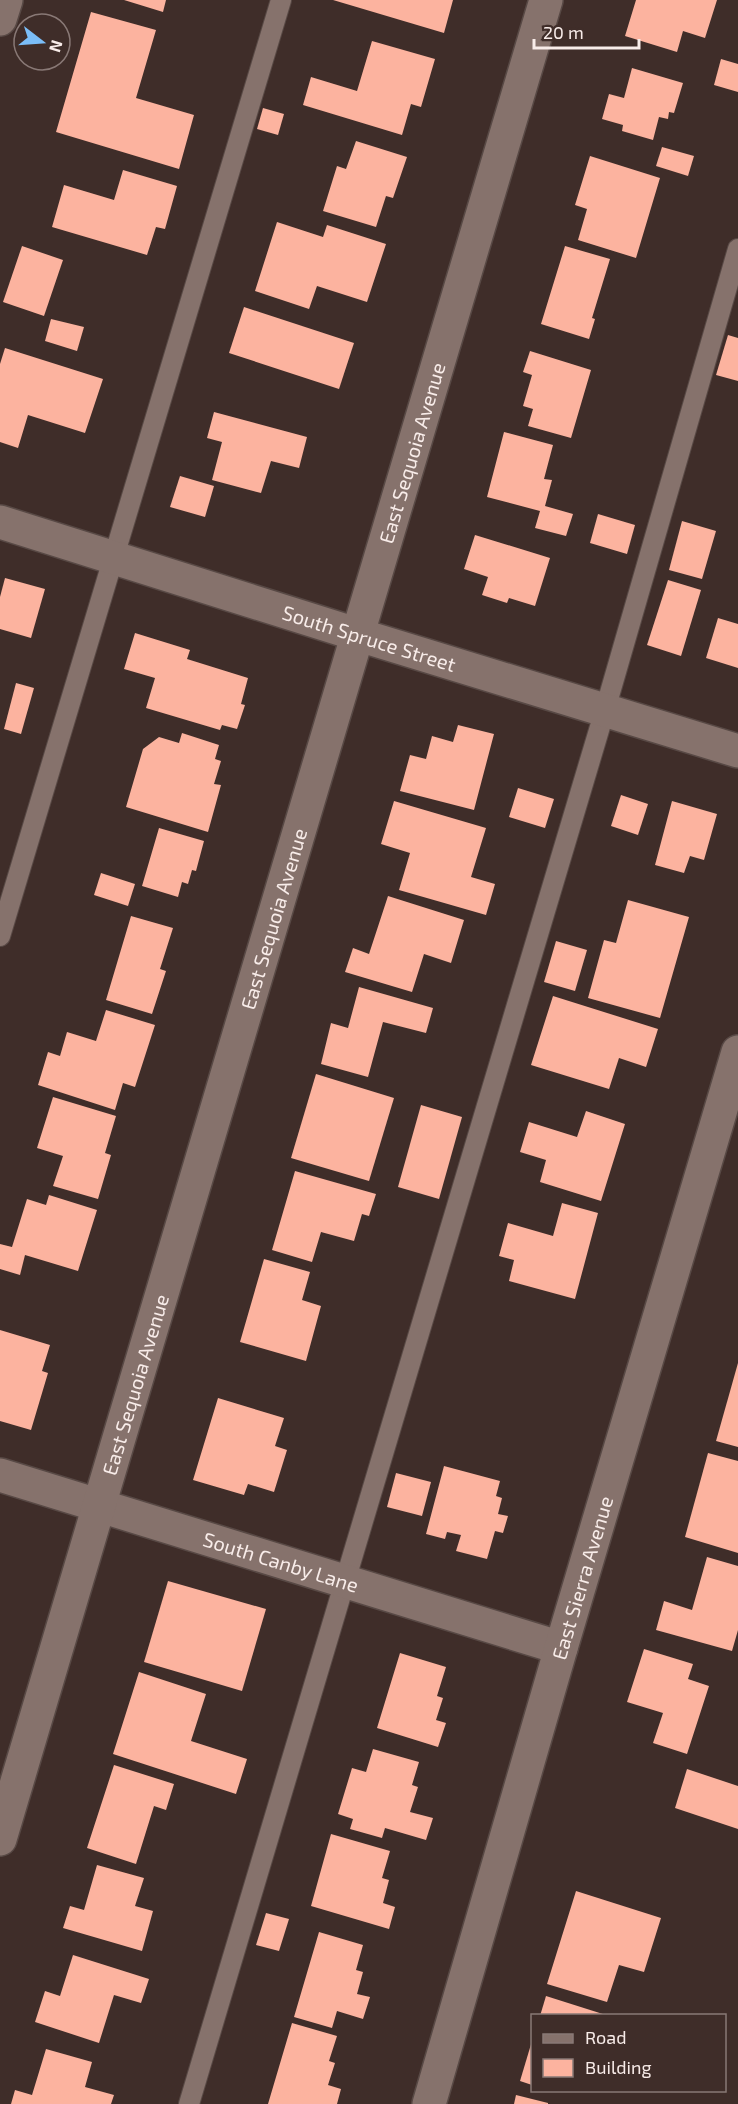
<svg xmlns="http://www.w3.org/2000/svg" width="738" height="2104" font-family="'Exo 2',sans-serif">
	<rect width="100%" height="100%" fill="#3f2d29"/>
	<g fill="#fcb39f">
		<polygon points="124,0 166,0 163,12"/>
		<polygon points="333,0 453,0 444,33"/>
		<polygon points="636,0 717,0 705,38 683,31 677,52 625,36"/>
		<polygon points="91,12 156,30 136,98 194,115 179,169 56,132"/>
		<polygon points="372,41 435,59 421,107 411,104 402,135 303,105 311,77 357,91"/>
		<polygon points="721,59 738,64 738,92 714,85"/>
		<polygon points="632,68 683,83 674,113 669,112 668,119 659,117 653,140 622,131 623,125 602,119 609,94 624,98"/>
		<polygon points="263,108 284,114 278,135 257,129"/>
		<polygon points="356,141 407,157 393,198 386,196 376,227 323,211 337,166 346,169"/>
		<polygon points="662,147 694,156 688,176 656,166"/>
		<polygon points="590,156 660,178 636,258 578,240 587,209 575,205"/>
		<polygon points="123,170 177,186 165,229 156,227 147,255 52,227 64,185 114,200"/>
		<polygon points="277,222 323,237 327,225 386,244 367,302 317,286 309,309 255,291"/>
		<polygon points="22,246 63,260 44,316 3,302"/>
		<polygon points="565,246 610,259 592,318 595,319 589,339 541,324"/>
		<polygon points="244,307 354,343 339,389 229,353"/>
		<polygon points="51,319 84,327 77,351 45,341"/>
		<polygon points="728,335 738,338 738,381 716,375"/>
		<polygon points="5,348 103,379 85,433 28,415 18,448 0,442 0,364"/>
		<polygon points="530,351 591,370 571,438 528,426 533,409 523,406 532,375 523,372"/>
		<polygon points="214,412 307,437 299,468 271,461 261,493 212,480 222,442 207,438"/>
		<polygon points="504,432 553,445 544,479 552,480 545,506 573,514 566,536 535,528 540,511 487,497"/>
		<polygon points="180,476 214,486 205,517 170,507"/>
		<polygon points="598,514 635,525 627,554 590,543"/>
		<polygon points="682,521 716,531 702,579 669,570"/>
		<polygon points="475,535 550,558 535,606 509,598 507,603 482,595 488,577 464,569"/>
		<polygon points="5,578 45,589 31,638 0,629 0,597"/>
		<polygon points="668,580 701,590 681,656 647,645"/>
		<polygon points="718,618 738,624 738,668 706,658"/>
		<polygon points="135,633 190,650 187,659 248,678 241,704 245,705 237,729 222,725 220,730 146,708 155,678 124,669"/>
		<polygon points="16,683 34,688 21,734 4,729"/>
		<polygon points="458,725 494,734 474,810 400,791 410,755 426,759 432,736 453,742"/>
		<polygon points="182,733 219,745 215,759 221,761 214,784 221,785 208,832 126,807 143,749 159,737 179,743"/>
		<polygon points="518,788 554,799 545,828 509,817"/>
		<polygon points="621,795 648,804 638,835 611,826"/>
		<polygon points="394,801 486,828 471,877 495,884 486,915 399,890 410,853 381,844"/>
		<polygon points="672,801 717,814 704,860 690,856 684,873 655,865"/>
		<polygon points="159,828 204,841 196,871 192,870 188,884 182,882 178,897 142,886"/>
		<polygon points="101,873 135,884 128,906 94,895"/>
		<polygon points="388,896 464,920 451,963 424,954 412,992 345,972 353,948 369,954"/>
		<polygon points="628,900 689,917 660,1018 588,998 604,940 616,943"/>
		<polygon points="131,916 173,928 160,969 166,971 152,1014 106,1000"/>
		<polygon points="556,941 587,950 575,991 544,982"/>
		<polygon points="359,987 433,1008 426,1033 383,1022 368,1077 321,1064 331,1023 348,1028"/>
		<polygon points="553,996 658,1029 646,1067 619,1058 609,1089 531,1065"/>
		<polygon points="106,1010 155,1025 135,1087 123,1083 115,1110 38,1085 48,1052 60,1056 67,1032 96,1041"/>
		<polygon points="316,1074 394,1098 369,1181 291,1158"/>
		<polygon points="53,1097 116,1116 105,1153 111,1155 98,1199 53,1186 63,1156 37,1148"/>
		<polygon points="421,1105 462,1117 439,1199 398,1187"/>
		<polygon points="586,1111 625,1124 601,1201 540,1182 546,1160 520,1152 529,1122 577,1137"/>
		<polygon points="295,1171 376,1194 369,1216 362,1214 354,1241 321,1232 312,1262 272,1250"/>
		<polygon points="49,1195 97,1210 78,1271 25,1255 20,1275 0,1269 0,1244 12,1247 27,1199 46,1205"/>
		<polygon points="562,1203 598,1213 575,1299 509,1281 514,1260 499,1256 508,1223 553,1236"/>
		<polygon points="264,1259 310,1272 302,1300 321,1306 306,1361 240,1342"/>
		<polygon points="0,1330 50,1345 42,1371 48,1373 31,1430 0,1421"/>
		<polygon points="738,1363 738,1447 716,1441"/>
		<polygon points="218,1398 284,1418 275,1446 287,1450 274,1492 248,1484 244,1495 193,1480"/>
		<polygon points="708,1453 738,1461 738,1553 685,1537"/>
		<polygon points="444,1466 500,1481 496,1496 502,1498 498,1514 508,1516 503,1533 495,1531 487,1559 456,1551 461,1535 447,1532 445,1539 426,1534"/>
		<polygon points="396,1473 431,1482 422,1516 387,1507"/>
		<polygon points="707,1557 738,1566 738,1630 732,1651 656,1630 664,1601 692,1610"/>
		<polygon points="168,1581 266,1609 242,1691 144,1662"/>
		<polygon points="644,1649 693,1664 688,1679 709,1686 687,1754 653,1743 663,1713 627,1702"/>
		<polygon points="400,1653 446,1667 437,1696 443,1698 436,1720 446,1723 438,1747 377,1728"/>
		<polygon points="139,1672 206,1694 191,1741 247,1759 236,1794 113,1754"/>
		<polygon points="373,1749 419,1762 412,1785 418,1787 410,1812 433,1818 426,1840 385,1828 382,1838 350,1829 353,1819 338,1814 352,1768 366,1772"/>
		<polygon points="114,1765 174,1784 166,1810 154,1806 136,1864 87,1848"/>
		<polygon points="687,1769 738,1786 738,1829 675,1808"/>
		<polygon points="331,1834 390,1851 382,1878 389,1880 383,1903 395,1907 389,1929 311,1906"/>
		<polygon points="97,1865 144,1878 135,1906 153,1911 142,1951 63,1928 70,1906 84,1910"/>
		<polygon points="576,1891 661,1918 644,1972 619,1965 607,2002 547,1984"/>
		<polygon points="266,1913 289,1919 279,1951 256,1945"/>
		<polygon points="319,1932 363,1945 356,1970 363,1972 357,1994 370,1997 363,2019 337,2011 332,2028 294,2017"/>
		<polygon points="73,1955 149,1979 141,2003 114,1995 99,2043 35,2022 45,1991 60,1996"/>
		<polygon points="546,1996 606,2015 606,2016 540,2016"/>
		<polygon points="292,2023 337,2036 329,2061 335,2063 328,2085 341,2089 337,2104 268,2104"/>
		<polygon points="532,2041 532,2085 520,2081"/>
		<polygon points="46,2049 92,2062 85,2087 114,2095 111,2104 11,2104 15,2090 32,2095"/>
		<polygon points="516,2095 548,2103 548,2104 514,2104"/>
	</g>
	<g fill="none" stroke-linecap="round" stroke-linejoin="round">
		<g stroke="#584945" stroke-width="22">
			<g id="service">
				<polyline points="0,936 281,0"/>
				<polyline points="189,2104 605,710 738,249"/>
			</g>
		</g>
		<g stroke="#584945" stroke-width="36">
			<g id="minor">
				<polyline points="0,19 6,0"/>
				<path id="s1" d="M0 522 359 635 738 751"/>
				<path id="s2" d="M0 1475 561 1648"/>
				<path id="s3" d="M0 1839 546 0"/>
				<path id="s4" d="M429 2104 561 1648 738 1052"/>
			</g>
		</g>
		<use href="#service" stroke="#86726c" stroke-width="20"/>
		<use href="#minor" stroke="#86726c" stroke-width="33"/>
	</g>
	<g text-anchor="middle" dominant-baseline="central" stroke-width="6" stroke-linejoin="round" paint-order="stroke">
		<g font-size="20" fill="#f8ece9" stroke="#3f2d29">
			<text stroke="none"><textPath href="#s3" startOffset="1446">East Sequoia Avenue</textPath></text>
			<text stroke="none"><textPath href="#s1" startOffset="387">South Spruce Street</textPath></text>
			<text stroke="none"><textPath href="#s3" startOffset="960">East Sequoia Avenue</textPath></text>
			<text stroke="none"><textPath href="#s3" startOffset="474">East Sequoia Avenue</textPath></text>
			<text stroke="none"><textPath href="#s2" startOffset="294">South Canby Lane</textPath></text>
			<text stroke="none"><textPath href="#s4" startOffset="548">East Sierra Avenue</textPath></text>
		</g>
	</g>
	<rect x="531" y="2014" width="195" height="78" fill="#3f2d29" stroke="#897976" stroke-width="1.5"/>
	<rect x="543" y="2034" width="30" height="9" fill="#86726c" stroke="#897976" stroke-width="1.5"/>
	<text x="585" y="2044" font-size="18" fill="#f8ece9">Road</text>
	<rect x="543" y="2059" width="30" height="18" fill="#fcb39f" stroke="#897976" stroke-width="1.5"/>
	<text x="585" y="2074" font-size="18" fill="#f8ece9">Building</text>
	<g transform="translate(42 42) rotate(107)"><circle r="28" fill="#3f2d29" stroke="#897976" stroke-width="1.5"/>
	<path d="M0-4.5L10 22L0 15L-10 22Z" fill="#7bbef8"/>
	<text y="-9" font-size="16" font-weight="bold" text-anchor="middle" fill="#f8ece9">N</text>
	</g>
	<path d="M534 39v9h105v-9" fill="none" stroke="#f8ece9" stroke-width="3"/>
	<text x="543" y="39" font-size="18" fill="#f8ece9" stroke="#3f2d29" stroke-width="4.5" paint-order="stroke">20 m</text>
</svg>
